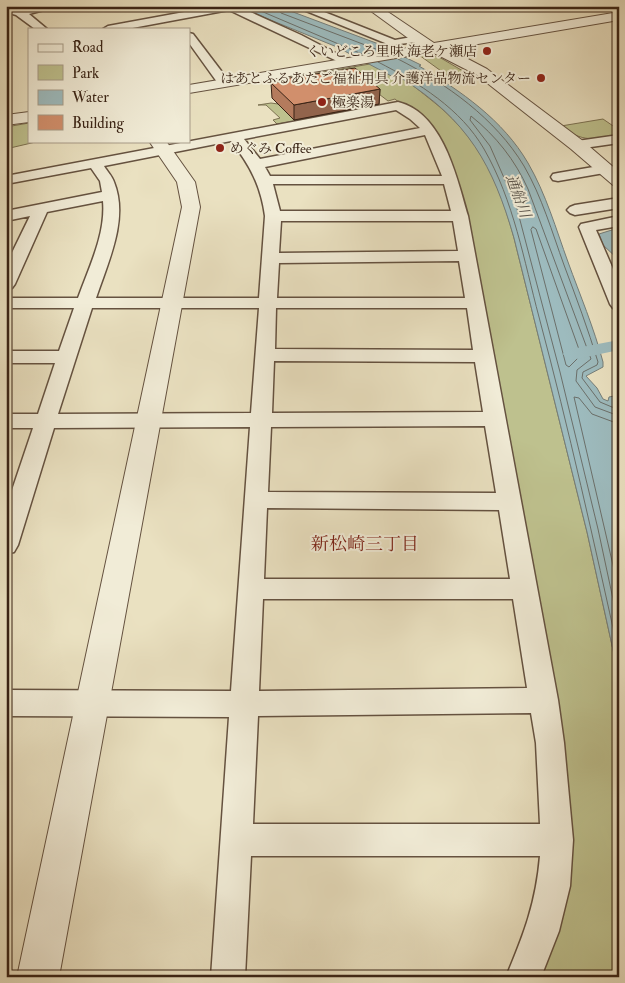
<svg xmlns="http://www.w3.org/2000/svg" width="625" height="983" font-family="'IM FELL Double Pica','Noto Serif JP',serif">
	<rect width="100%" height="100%" fill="#eae1c1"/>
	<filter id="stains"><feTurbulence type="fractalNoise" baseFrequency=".004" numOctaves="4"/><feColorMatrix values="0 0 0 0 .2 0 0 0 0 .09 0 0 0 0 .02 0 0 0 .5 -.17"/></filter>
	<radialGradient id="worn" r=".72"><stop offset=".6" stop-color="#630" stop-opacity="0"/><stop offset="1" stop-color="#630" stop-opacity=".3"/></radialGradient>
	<g fill="#bec18e" stroke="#7c7252">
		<polygon points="424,54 439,57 475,78 461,80 454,75 448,76 419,55"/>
		<path d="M370 64C381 69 392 73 402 78 412 84 421 92 430 99 479 137 498 180 514 238L587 532 619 677V977H523L556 842 450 180 415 116 395 99 388 101 366 84 300 76Z"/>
		<polygon points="271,103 278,104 295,121 277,124 273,120 280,118 266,105 258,105"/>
		<path d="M603 119 619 130V136C593 139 583 143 561 126Z"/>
		<polygon points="29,123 29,141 40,141 10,148 6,143 6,127"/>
	</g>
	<g fill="#9dbbbe" stroke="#757e7a">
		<path d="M236 6H277L376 43 421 65 419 66C461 91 503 120 528 163 546 194 556 229 568 262 580 295 594 328 603 362V367L586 376 597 388 603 399 608 401 609 397 614 396 619 412V677L587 532 514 238C493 165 468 120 401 78L397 79 337 47Z"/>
		<polygon points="615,229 619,233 619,260 603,245 599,234"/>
	</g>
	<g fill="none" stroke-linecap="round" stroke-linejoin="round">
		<g stroke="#6b6f6a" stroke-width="1">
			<polyline points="249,6 362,54"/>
			<polyline points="277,6 281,13 381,51"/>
			<path d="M398 59C447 84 495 118 524 166 542 197 552 232 564 265 576 297 588 329 598 362L597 365 583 372 582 378 600 402 619 410"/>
			<path d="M378 62C419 83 461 109 484 149 514 201 524 261 539 317 569 429 594 542 619 655"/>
			<polygon points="533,227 536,229 581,355 569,367 566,365 531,230"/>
			<path d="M619 416 595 407 576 381 577 370 591 359 528 189C515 160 496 136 471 116L470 120 490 146 516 205 560 372 598 529 619 627"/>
			<polyline points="619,424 592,414 579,398 574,397 619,591"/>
		</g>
		<polygon fill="#9dbbbe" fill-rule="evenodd" points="619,340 619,350 572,360 566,358 563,354 566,350"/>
		<g stroke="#655240" stroke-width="3">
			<g id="minor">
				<polygon points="6,6 21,10 38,6 59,6 29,14 47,29 35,29 16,15 6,12"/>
				<polygon points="217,6 237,6 301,35 347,59 341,62 337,61 229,10 127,29 103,29 108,26"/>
				<polygon points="294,6 309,6 395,40 417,36 422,39 417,42 390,45"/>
				<polygon points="189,33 193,34 225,76 227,79 225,82 217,82 189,43"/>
				<path d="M398 102C443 113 457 178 468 216L558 700 564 743 573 840 570 886 559 931 541 977H506C524 934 536 903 540 856H251L245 977H211L229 717 6 716V690L231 691 250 427 54 428 18 545 14 552 6 554V508L33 428H6V414H38L55 363H6V351H59L74 308H6V298H78C89 267 106 234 103 201L47 212 15 284 12 288 6 289V265L30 216 6 221V211L102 192 100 181 91 168 6 184V176ZM396 110 410 119 420 128 260 159 244 139ZM425 135 442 176H270L265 167ZM231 141C250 165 261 186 265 216L259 298H96C108 262 129 219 114 182 112 176 107 171 104 166ZM273 184H444L451 211H280ZM281 221H453L458 251 279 253ZM459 261 465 298H277L279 263ZM92 308H259L251 413 58 414ZM276 308H467L473 350 275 349ZM274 361 475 362 483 412 272 413ZM485 426 496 493 268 492 271 427ZM267 508 499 510 510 579H264ZM263 599H513L527 688 259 691ZM531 713 536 743 540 824H253L258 716Z"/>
				<polygon points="619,135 619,143 577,149 570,145 577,141"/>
				<polygon points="605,165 610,166 612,169 610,172 558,181 553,180 551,177 553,174 558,173"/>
				<polygon points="619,198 619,208 575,215 570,213 567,210 570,207 575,205"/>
				<polygon points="619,216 619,226 596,230 619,283 619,309 613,308 610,304 579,227 581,224"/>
			</g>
		</g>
		<g stroke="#655240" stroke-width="2">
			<g id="tertiary">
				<polygon points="364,6 379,6 434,43 619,12 619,20 449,49 487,69 583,141 619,172 619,186 613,185 571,149 477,75 432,52 189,93 189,85 419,46"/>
				<polygon points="29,112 29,122 6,125 6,115"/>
				<polygon points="149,141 166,141 195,182 200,207 59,977 17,977 182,207 177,182"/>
			</g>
		</g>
		<use href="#minor" fill="#f1ecd7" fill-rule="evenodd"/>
		<use href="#tertiary" fill="#f1ecd7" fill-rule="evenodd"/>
	</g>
	<polygon fill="#b47b5d" stroke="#392315" points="283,79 380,89 379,104 294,120 272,98 271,83 283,81"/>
	<polygon fill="#92644c" stroke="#392315" points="380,89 379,104 294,120 294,105"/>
	<polygon fill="#d18f6c" stroke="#392315" points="355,68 380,89 294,105 271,83 285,81 283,79"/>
	<g fill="#8f2418" stroke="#f1ecd7" stroke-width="2">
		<circle cx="487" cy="51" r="5"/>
		<circle cx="541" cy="78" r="5"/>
		<circle cx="322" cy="102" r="5"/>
		<circle cx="220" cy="148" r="5"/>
	</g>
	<g text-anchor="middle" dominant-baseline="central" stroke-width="4" stroke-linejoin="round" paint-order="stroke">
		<g font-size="14" fill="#392315" stroke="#f1ecd7" text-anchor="end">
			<text x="477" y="51">くいどころ里味 海老ケ瀬店</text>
			<text x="531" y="78">はあとふるあたご福祉用具 介護洋品物流センター</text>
			<text x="332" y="102" text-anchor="start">極楽湯</text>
			<text x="230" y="148" text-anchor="start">めぐみ Coffee</text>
		</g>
		<g font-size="15" font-style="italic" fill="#575148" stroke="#f1ecd7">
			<text transform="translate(518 196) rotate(70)">通船川</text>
		</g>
		<g font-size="18" fill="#7a1f14" stroke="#f1ecd7">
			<text x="365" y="544">新松崎三丁目</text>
		</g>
	</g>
	<rect width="625" height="983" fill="none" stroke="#eae1c1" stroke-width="25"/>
	<rect x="8" y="8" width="610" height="968" fill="none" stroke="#392315" stroke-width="2.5"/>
	<rect x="12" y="12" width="600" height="958" fill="none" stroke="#392315"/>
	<rect x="28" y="28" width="162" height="115" fill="#f1ecd7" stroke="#a79c89"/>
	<rect x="38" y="44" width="25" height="8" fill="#f1ecd7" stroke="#a79c89"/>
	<text x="72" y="52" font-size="15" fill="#392315">Road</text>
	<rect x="38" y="65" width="25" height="15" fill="#bec18e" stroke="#a79c89"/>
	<text x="72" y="78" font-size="15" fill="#392315">Park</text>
	<rect x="38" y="90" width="25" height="15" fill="#9dbbbe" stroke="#a79c89"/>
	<text x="72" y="102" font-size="15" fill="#392315">Water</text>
	<rect x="38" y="115" width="25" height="15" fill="#d18f6c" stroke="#a79c89"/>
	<text x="72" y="128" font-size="15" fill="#392315">Building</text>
	<rect width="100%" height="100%" filter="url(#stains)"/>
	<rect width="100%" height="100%" fill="url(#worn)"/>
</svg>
